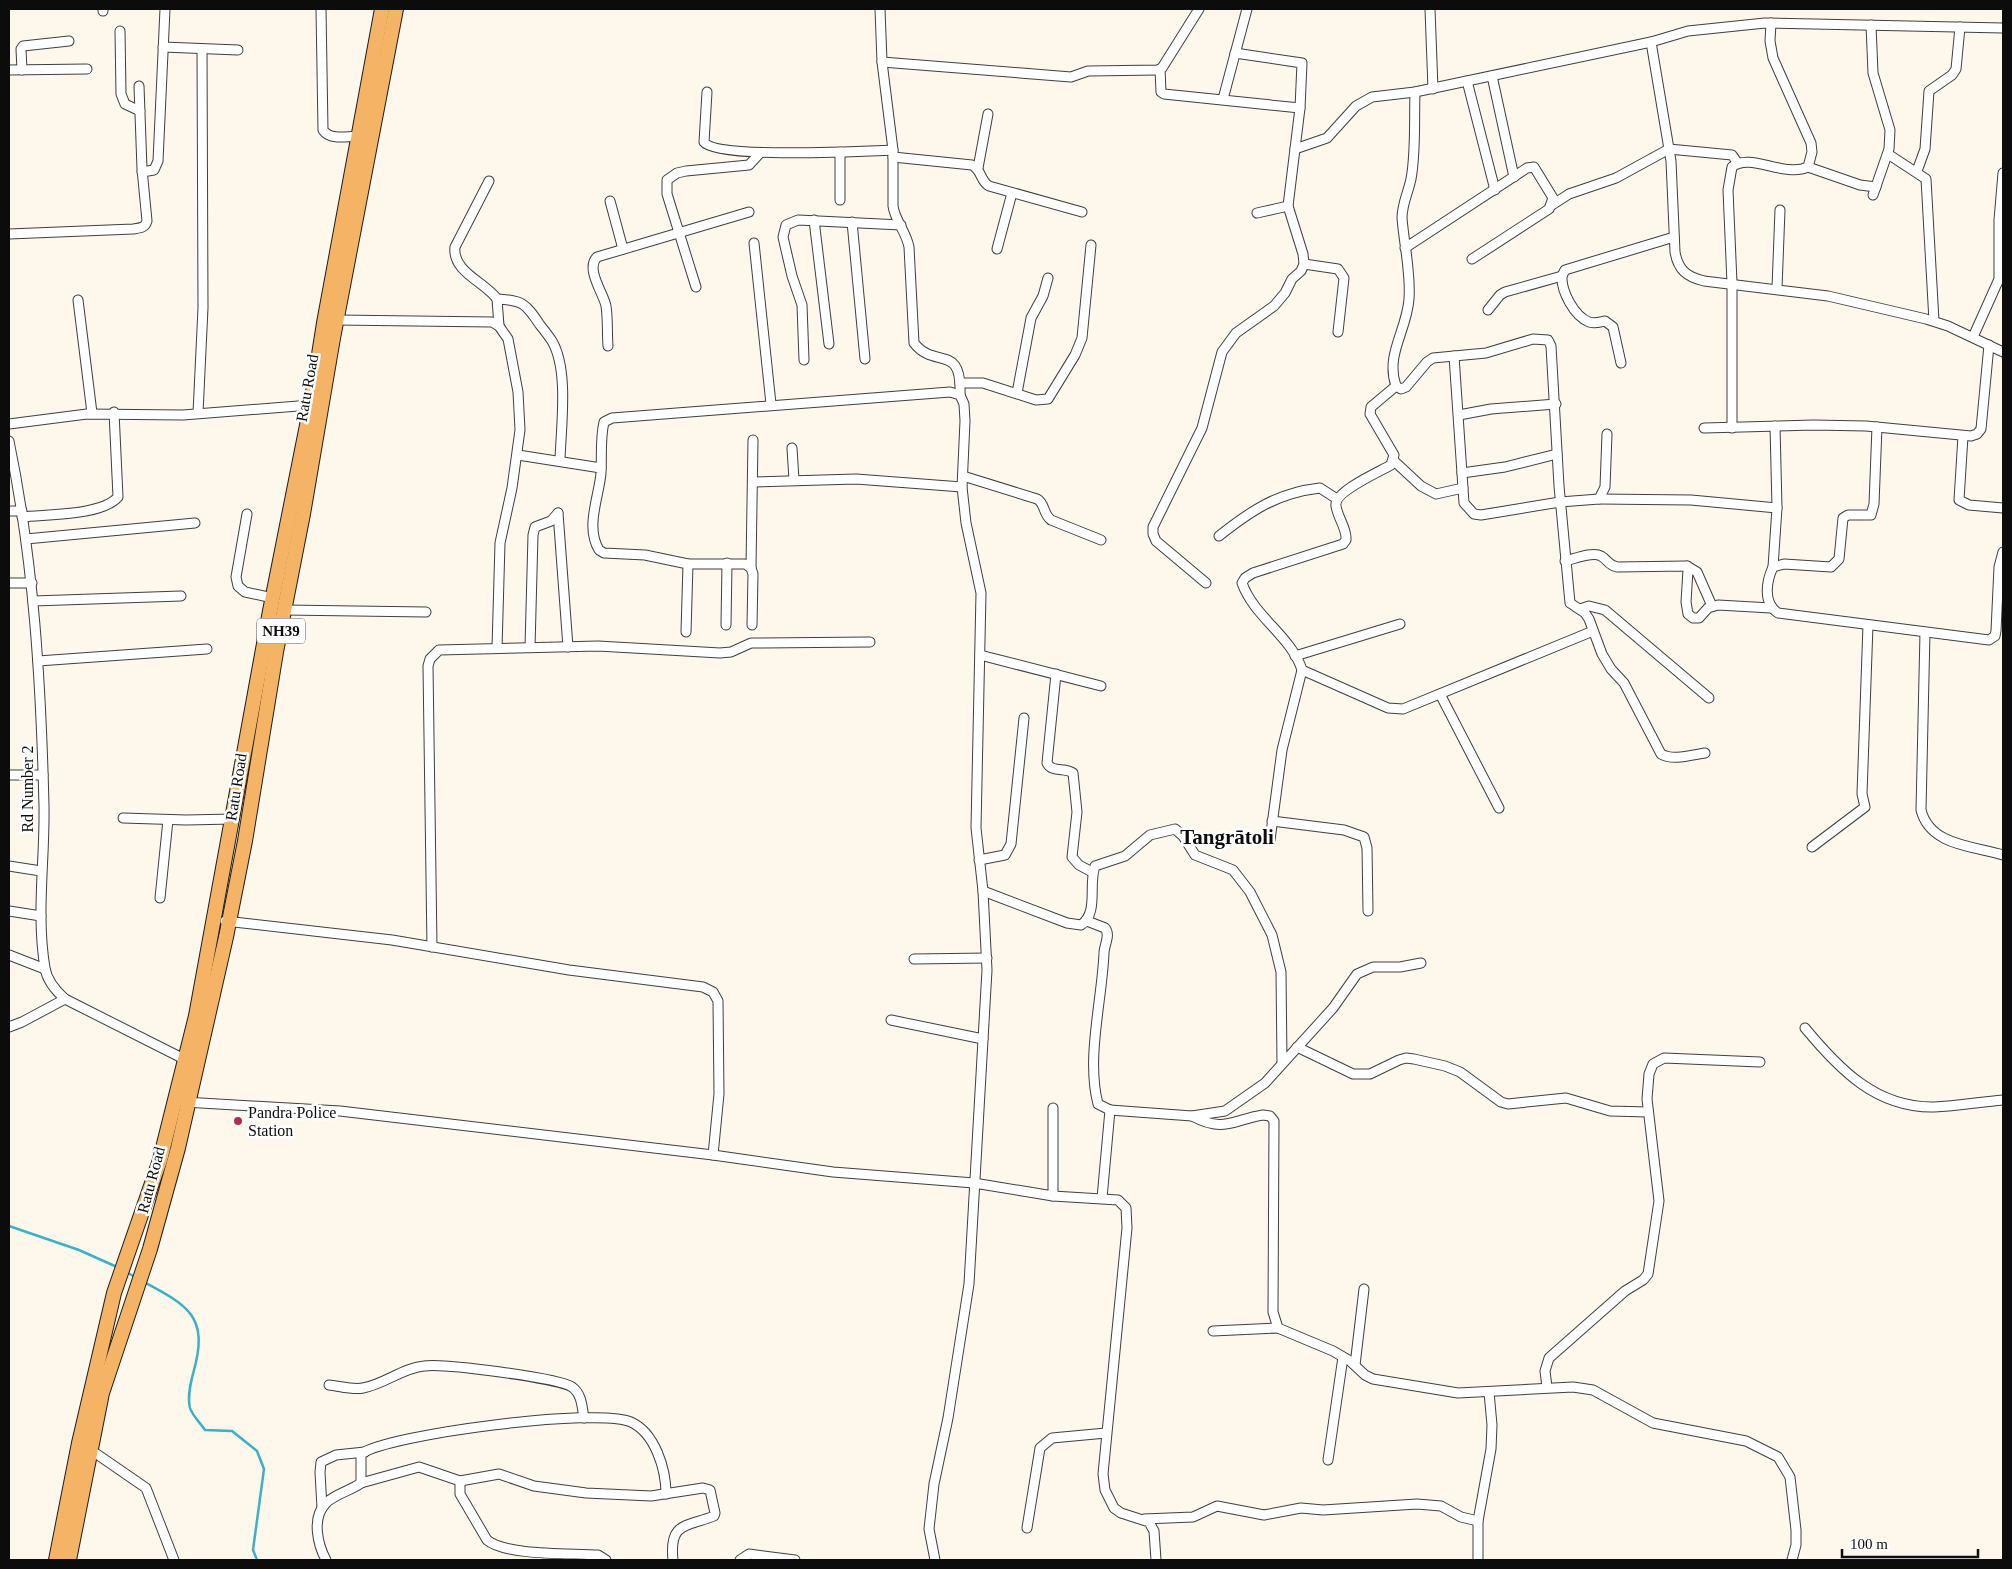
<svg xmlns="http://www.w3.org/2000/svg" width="2012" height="1569" font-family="'Times New Roman',serif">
	<rect width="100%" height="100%" fill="#fef7ec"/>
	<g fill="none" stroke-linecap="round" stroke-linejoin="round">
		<g stroke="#3bb0c9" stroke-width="2.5">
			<polyline points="9,1226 79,1250 117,1267"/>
			<polyline points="126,1272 137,1278"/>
			<path d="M144 1282C187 1305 209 1316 194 1370 191 1381 187 1396 190 1408 192 1415 201 1424 205 1430L232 1431 257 1451 264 1469 253 1550 257 1560"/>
		</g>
		<g stroke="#3f3f3f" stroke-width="11">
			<g id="minor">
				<path d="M321 9 323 130C330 141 349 136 360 136"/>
				<path d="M880 9 882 62 893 150V206C895 221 906 231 909 247L914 343C935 370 962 342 960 395"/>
				<polyline points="1430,9 1433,89"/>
				<polyline points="103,11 103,9"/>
				<polyline points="1871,25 1873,73 1890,130 1889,149 1873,195"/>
				<polyline points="120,31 121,94 125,104 140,111"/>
				<path d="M1651 42 1671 161 1675 252C1678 270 1687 277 1704 281L1828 296 1926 319 1948 326 2003 352"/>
				<polyline points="163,47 238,50"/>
				<polyline points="882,62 1071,77 1088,71 1158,70 1162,68 1199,9"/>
				<polyline points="1160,69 1161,92 1164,94 1300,108"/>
				<polyline points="9,70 87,69"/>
				<polyline points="22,70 21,49 23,46 69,41"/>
				<polyline points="1492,76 1514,177"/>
				<polyline points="1467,81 1495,190"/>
				<path d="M707 92 704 142C716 159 866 151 893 150"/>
				<path d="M1415 92C1414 121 1416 152 1411 179 1408 193 1402 204 1402 218 1404 244 1411 273 1409 299 1407 330 1385 355 1396 386L1401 389 1406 387 1427 362 1433 358 1486 353 1533 339 1548 340 1551 346 1559 486 1570 603 1585 613 1589 619 1602 654 1611 669 1624 683 1661 754C1673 761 1691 755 1705 753"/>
				<polyline points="1223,99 1247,9"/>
				<polyline points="1295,149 1327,138 1356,106 1372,97 1415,92 1467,81 1651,42 1688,31 1765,23 2003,28"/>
				<polyline points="840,152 840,200"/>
				<polyline points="1888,154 1926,179 1934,321"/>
				<path d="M893 157 972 165C982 170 980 181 989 186L1082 212"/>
				<polyline points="1808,167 1860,185 1876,187"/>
				<polyline points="978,168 988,114"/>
				<polyline points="1917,171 1925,149 1929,91 1952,75 1956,69 1960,27"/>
				<polyline points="142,172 154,170 158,161 165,9"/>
				<path d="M489 181 455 247C452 272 485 282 497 299L499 326"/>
				<polyline points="610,201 623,249"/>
				<polyline points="1552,205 1569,194 1616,178 1669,149 1732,155 1737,162"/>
				<polyline points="1257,213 1288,206"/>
				<polyline points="814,220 829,344"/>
				<polyline points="852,222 865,359"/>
				<path d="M9 234 133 229C140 228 145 228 147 221L142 169 139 86"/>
				<polyline points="754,243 771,404"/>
				<polyline points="1405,248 1527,168 1534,167 1553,198 1549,209 1472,259"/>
				<polyline points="997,249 1012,193"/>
				<polyline points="1304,264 1338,269 1344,278 1338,332"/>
				<polyline points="696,287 667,194 667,180 677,173 686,171 749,165 760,153"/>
				<polyline points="1777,288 1780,210"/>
				<path d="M497 299C523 300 526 304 540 325 544 330 548 335 552 341 569 370 561 426 560 460"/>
				<polyline points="78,300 92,413"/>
				<polyline points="1488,310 1500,295 1505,292 1562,276"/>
				<polyline points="337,320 492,322 499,326 508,339 518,392 520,430 512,488 500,543 497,648"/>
				<polyline points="1973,337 1999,279 1999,220 2003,173"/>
				<path d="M608 346C607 333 608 319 606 306 604 294 585 269 597 257L749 212"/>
				<polyline points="1454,356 1464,503 1474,514 1481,515 1560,502 1599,499 1605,487 1607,434"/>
				<polyline points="804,360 802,305 792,276 783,237 786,225 798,220 901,225"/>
				<path d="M1621 363 1613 327 1605 321C1600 322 1594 324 1589 322 1574 316 1561 291 1562 276L1565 270 1674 237"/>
				<polyline points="960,383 983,383 1036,400 1048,399 1075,355 1082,338 1091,245"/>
				<polyline points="1017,393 1031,318 1043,296 1048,278"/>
				<polyline points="198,413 203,308 202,49"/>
				<polyline points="1459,415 1491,409 1556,404"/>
				<polyline points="9,424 87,414 183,415 311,405"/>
				<path d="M1877 427 1874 504 1871 515H1848L1843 518 1839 559 1831 567 1784 564 1773 567C1766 582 1763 603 1778 613L1989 640 1995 636 1996 631 1999 567 2003 552"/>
				<polyline points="1704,428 1813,425 1866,426 1971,436 1977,434 1981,429 1989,345"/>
				<path d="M1732 428V283L1728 190 1732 167C1750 152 1784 178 1808 167L1812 152 1811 143 1773 58 1770 41 1771 23"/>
				<polyline points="1963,436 1959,500 1969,505 2003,508"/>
				<path d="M9 441C34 562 41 683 44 806 45 860 36 914 45 968 47 981 56 991 65 999L184 1059"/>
				<polyline points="792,448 794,480"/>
				<polyline points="518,455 601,468"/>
				<polyline points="1393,460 1421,486 1436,494 1463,488"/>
				<polyline points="1462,473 1505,467 1557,454"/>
				<path d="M963 476 1037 499C1045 503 1043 514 1051 520L1101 540"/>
				<polyline points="753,482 856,479 962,487"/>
				<polyline points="1599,499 1691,500 1777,508"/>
				<polyline points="9,511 22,511"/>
				<polyline points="558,513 568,647"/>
				<polyline points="247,514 236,577 238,586 245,592 273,598"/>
				<path d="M22 517C47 514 101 516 118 497L114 412"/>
				<path d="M1219 536C1252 510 1277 493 1320 488L1337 499"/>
				<polyline points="26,539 195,523"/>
				<path d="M1565 561C1574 559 1593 551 1601 556 1608 560 1608 565 1617 567L1687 566 1688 570 1686 602 1688 614 1693 618H1699L1708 608 1718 605 1771 608"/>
				<polyline points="1687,566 1697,572 1712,606"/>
				<polyline points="1773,567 1777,508 1775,426"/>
				<polyline points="751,568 753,440"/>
				<polyline points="9,583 32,583"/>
				<polyline points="1206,583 1156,541 1153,534 1153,527 1202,428 1222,352 1236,333 1274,306 1285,293 1292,279 1301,271 1304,264 1303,254 1288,206 1300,108 1302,63 1235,53"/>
				<polyline points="33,601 181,596"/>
				<polyline points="1580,609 1589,606 1605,610 1709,698"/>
				<polyline points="285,610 426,612"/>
				<polyline points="726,625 727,563"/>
				<path d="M752 625 753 574 751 568 745 564H688L645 555 604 553 599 550C585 527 599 497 601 473 602 456 600 439 604 422L612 418 950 392 960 395 964 404 965 421 962 487 966 523 981 593 976 828 983 891 987 970 969 1284 948 1418 934 1484 929 1529 935 1560"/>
				<polyline points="686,632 688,564"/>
				<path d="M1925 632 1921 810C1930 846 1974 846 2003 855"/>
				<polyline points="530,647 533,535 535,527 551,521 558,513"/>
				<polyline points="980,655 1101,686"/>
				<polyline points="1295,656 1400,624"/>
				<polyline points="38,661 207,649"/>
				<polyline points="1302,670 1388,708 1403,709 1593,631"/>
				<path d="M1056 674 1047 763C1052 773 1065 767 1073 773L1077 812 1072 857 1079 865 1092 872"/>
				<polyline points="1440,694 1499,808"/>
				<polyline points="9,775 43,775"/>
				<polyline points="123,818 186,820 233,819"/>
				<polyline points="1272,821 1344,830 1364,837 1367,848 1368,911"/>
				<path d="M1270 840 1282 750 1302 670C1292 637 1254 617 1242 583L1245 578 1253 573 1343 544 1346 540C1347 528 1338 519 1336 506 1333 492 1379 472 1391 465L1394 455 1370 414 1371 407 1396 386"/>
				<polyline points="1812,847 1865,807 1862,794 1868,625"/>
				<polyline points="979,860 1005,855 1011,844 1024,718"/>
				<polyline points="9,866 41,871"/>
				<path d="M983 891 1067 923 1081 925C1099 913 1088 884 1095 866L1125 856 1150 835 1175 829 1183 836 1195 855 1233 870 1250 892 1272 935 1281 972 1282 1062"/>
				<polyline points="160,898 168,820"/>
				<polyline points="9,911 41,916"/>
				<polyline points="225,921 392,940 569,970 703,987 713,992 718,1001 719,1094 713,1155"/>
				<path d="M1087 921 1105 928C1111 935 1104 945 1104 953 1102 1001 1086 1058 1098 1104L1110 1110 1102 1198"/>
				<polyline points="432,947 428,666 430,659 439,650 598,646 720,653 731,652 751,643 870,642"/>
				<polyline points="9,955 45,969"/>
				<polyline points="914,959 987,958"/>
				<polyline points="891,1020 983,1039"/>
				<polyline points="9,1027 22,1022 65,999"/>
				<path d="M1805 1028C1839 1069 1876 1108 1934 1107 1957 1106 1980 1102 2003 1100"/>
				<polyline points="1297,1047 1353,1074 1370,1074 1399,1060 1406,1058 1414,1059 1445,1066 1460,1072 1501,1102 1508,1104 1566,1098 1610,1111 1648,1112"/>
				<polyline points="184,1102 340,1111 713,1155 833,1172 974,1183 1053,1196 1118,1200 1126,1208 1127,1228 1103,1474 1105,1490 1114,1508 1121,1513 1149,1522 1154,1531 1156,1560"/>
				<polyline points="1053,1108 1053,1196"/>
				<polyline points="1110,1110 1192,1116 1225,1111 1265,1083 1333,1008 1357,974 1373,967 1400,967 1421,963"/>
				<path d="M1192 1116C1224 1133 1232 1120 1263 1115L1270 1116 1274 1121 1273 1312 1278 1328 1333 1351 1350 1361 1365 1375 1373 1379 1458 1393 1573 1387 1593 1390 1653 1423 1746 1441 1778 1457 1790 1477 1796 1530V1545L1792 1560"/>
				<polyline points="1213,1331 1278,1328"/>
				<polyline points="1355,1365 1364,1289"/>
				<path d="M329 1385C339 1386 353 1390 363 1388 385 1384 402 1368 424 1366 443 1363 559 1378 572 1387 582 1394 582 1407 584 1418"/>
				<polyline points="1547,1387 1545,1371 1549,1358 1625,1291 1643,1280 1648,1274 1659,1201 1647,1099 1649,1074 1653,1064 1664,1058 1760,1062"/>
				<polyline points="88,1448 146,1488 174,1560"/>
				<polyline points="1328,1460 1343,1357"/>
				<path d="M460 1481V1494L487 1540C506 1556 572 1553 598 1555L606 1560"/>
				<path d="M361 1483 419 1467 460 1481 499 1474 534 1486 586 1493 651 1496 703 1488 710 1490 715 1513 714 1516C686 1527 669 1522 673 1560"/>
				<polyline points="322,1508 320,1472 321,1462 336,1455 365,1452"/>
				<polyline points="1144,1519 1193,1517 1217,1506 1264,1515 1301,1508 1323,1510 1417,1504 1441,1506 1461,1517 1478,1521"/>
				<polyline points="1027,1528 1040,1448 1052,1438 1106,1433"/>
				<path d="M326 1560C318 1545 311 1518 326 1503 335 1494 350 1491 361 1483V1454C389 1434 600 1407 631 1422 655 1433 666 1469 666 1494"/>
				<polyline points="740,1560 749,1554 795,1560"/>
				<polyline points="1478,1560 1478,1521 1491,1449 1492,1425 1489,1392"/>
			</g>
		</g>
		<g stroke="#1d1d1d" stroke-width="16">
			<g id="primary">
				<polyline points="56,1560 79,1443 114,1293 160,1160 196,1016 270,611 311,405 324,323 382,9"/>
				<polyline points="69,1560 102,1393 150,1249 178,1148 226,937 245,841 276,652 303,514 333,338 396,9"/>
			</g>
		</g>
		<use href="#minor" stroke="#fff" stroke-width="9"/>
		<use href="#primary" stroke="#f5b366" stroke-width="14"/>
	</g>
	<circle fill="#b8294f" stroke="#fff" stroke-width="2" cx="238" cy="1121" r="5"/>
	<g text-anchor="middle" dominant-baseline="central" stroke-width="5" stroke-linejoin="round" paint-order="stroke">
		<rect fill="#fff" stroke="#555" stroke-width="1" x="257" y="618.5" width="48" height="25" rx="4"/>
		<g font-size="15" font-weight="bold" fill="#0c0c0c">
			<text x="281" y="631">NH39</text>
		</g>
		<g font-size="16" fill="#0c0c0c" stroke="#fff">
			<text transform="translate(307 388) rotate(-80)">Ratu Road</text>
			<text transform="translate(236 787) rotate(-81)">Ratu Road</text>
			<text transform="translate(27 789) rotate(-90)">Rd Number 2</text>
			<text transform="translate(151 1180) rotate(-75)">Ratu Road</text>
		</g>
		<g font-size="16" fill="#0c0c0c" stroke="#fff" text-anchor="start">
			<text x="248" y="1112">Pandra Police<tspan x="248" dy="18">Station</tspan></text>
		</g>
		<g font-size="21" font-weight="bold" fill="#0c0c0c" stroke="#fff">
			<text x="1227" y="837">Tangrātoli</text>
		</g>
	</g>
	<rect width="2012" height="1569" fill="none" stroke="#0c0c0c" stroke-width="20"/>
	<path d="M1842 1549v8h136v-8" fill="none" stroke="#0c0c0c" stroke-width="2.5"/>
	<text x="1850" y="1549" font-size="15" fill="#0c0c0c" stroke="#ffffff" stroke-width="4" paint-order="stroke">100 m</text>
</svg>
